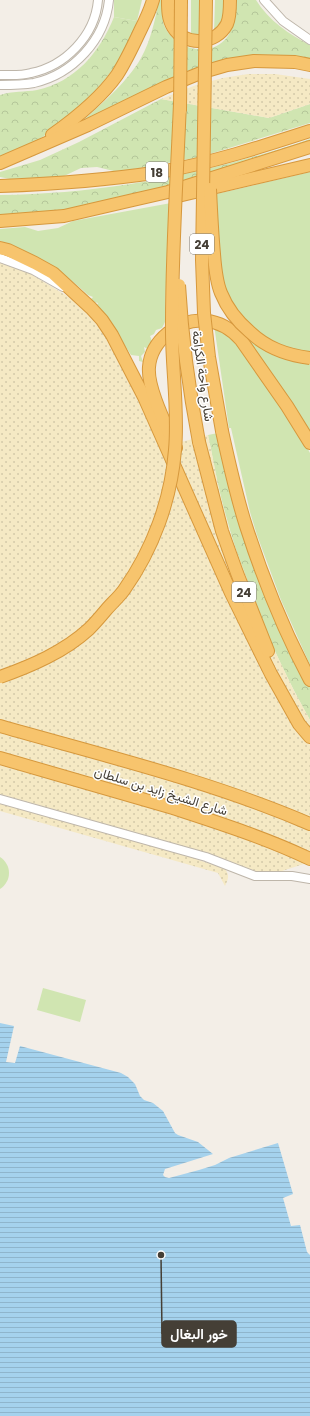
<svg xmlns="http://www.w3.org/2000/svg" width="310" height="1416" font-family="Poppins,Vazirmatn,sans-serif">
	<defs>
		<pattern id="forest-crowns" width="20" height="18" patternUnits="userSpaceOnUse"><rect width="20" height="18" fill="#d0e5b1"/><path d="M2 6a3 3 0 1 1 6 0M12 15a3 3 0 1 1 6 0" fill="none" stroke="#b4c699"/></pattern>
		<pattern id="sand-dots" width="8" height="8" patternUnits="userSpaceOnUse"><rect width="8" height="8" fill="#f5e9c4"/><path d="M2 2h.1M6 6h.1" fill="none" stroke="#d3c9a9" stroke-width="1.8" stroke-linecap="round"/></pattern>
		<pattern id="water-rules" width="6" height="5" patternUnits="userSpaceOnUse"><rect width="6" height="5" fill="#a5d2ed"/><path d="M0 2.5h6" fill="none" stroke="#8fb5cc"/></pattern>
	</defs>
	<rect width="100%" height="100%" fill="#f3eee7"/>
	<g fill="#d0e5b1">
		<polygon points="114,0 142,0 137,21 114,17"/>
		<polygon points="191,0 202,0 202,41 191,39"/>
		<polygon points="215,0 225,0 223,22 214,32"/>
		<path d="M310 172V353C265 347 229 315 220 270 219 263 219 254 219 246 218 229 217 212 216 194Z"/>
		<path d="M171 203 166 282 165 322 162 328 156 330 154 334 150 336C153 342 150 343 148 349L144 347 145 352 141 356 143 362 139 361V356L131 355 112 325 97 305 98 303 94 302 91 299 93 297 88 295C63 271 33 253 0 241V229L25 227 38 231 58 228 73 221Z"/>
		<polygon points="214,325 231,334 302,438 310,453 310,665 281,600 257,535 250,512 231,428 229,428"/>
		<polygon points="244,336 265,350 310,364 310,434"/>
		<path d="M0 857C12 865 12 881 0 889Z"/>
		<polygon points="43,988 86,1000 80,1022 37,1010"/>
	</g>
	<g fill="url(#forest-crowns)">
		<path d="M159 0H163C163 8 162 18 164 25 174 49 211 60 228 36 235 25 235 13 235 0H256C268 20 290 35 310 45V62L254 58 78 125C99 106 127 83 141 58 151 40 155 20 159 0Z"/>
		<path d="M114 17 137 21C135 28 133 37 129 44 105 88 50 144 0 157V95C12 91 25 92 37 90 75 82 100 52 114 17Z"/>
		<polygon points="161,99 269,118 310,104 310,123 200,157 118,172 97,167 81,168 62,177 10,179 0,177 0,172 40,160 79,142"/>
		<path d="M310 139V146L224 174 92 206 17 215 0 216V195C105 194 211 173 310 139Z"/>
		<path d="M223 432 243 523 297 665 310 687V720C272 653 241 576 222 501 216 479 213 457 208 435Z"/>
	</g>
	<g fill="url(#sand-dots)">
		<polygon points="248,74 275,74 310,79 310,104 269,118 161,99 196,85 223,78"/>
		<polygon points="0,263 29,273 67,296 82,308 103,332 162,447 208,435 221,499 232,539 272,645 294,691 310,720 310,862 282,871 257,872 211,854 0,794"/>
		<path d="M0 802 158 846 225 869C230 875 228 880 225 886L218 873 0 811Z"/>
	</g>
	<polygon fill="url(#water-rules)" points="0,1023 14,1026 6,1062 15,1063 20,1046 121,1073 128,1077 135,1084 140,1096 144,1100 153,1103 163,1111 175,1133 178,1135 198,1142 213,1154 165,1169 163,1175 165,1177 169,1178 199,1170 215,1165 229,1158 278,1143 293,1194 283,1198 291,1226 300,1225 307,1252 310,1255 310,1416 0,1416"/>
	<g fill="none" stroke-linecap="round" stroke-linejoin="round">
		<g stroke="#beb6aa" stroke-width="10">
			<g id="minor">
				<polyline points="264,0 283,21 310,40"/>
				<path d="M0 75C10 75 21 76 31 73 65 66 95 36 98 0"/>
				<path d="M0 85C11 85 22 85 34 83 73 74 105 40 109 0"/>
				<polyline points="0,258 33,270 63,287"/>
				<polyline points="0,799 206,857 255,876 292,876 310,879"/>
			</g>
		</g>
		<g stroke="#d6983d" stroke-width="14">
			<g id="highway">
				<path d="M168 0C168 9 168 19 173 27 185 47 216 45 227 24 230 17 230 8 230 0"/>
				<path d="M52 135C76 118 100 99 117 75 126 61 133 46 140 31 145 21 150 11 153 0"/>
				<polyline points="0,163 88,125 166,87 203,72 227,65 254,61 295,62 310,65"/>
				<path d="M0 186C54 184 107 180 160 172 211 163 261 147 310 131"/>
				<polyline points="178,196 310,165"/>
				<polyline points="0,221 64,216 133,200 168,192 310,147"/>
				<polyline points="0,248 8,250 35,263 53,273 91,308 102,320 112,335 144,397 231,593 271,674 299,724 310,737"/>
				<path d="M222 431C229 463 236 495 246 526 263 579 284 631 310 680"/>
				<polyline points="199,442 222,531 237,573 268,651"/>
				<path d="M176 448C167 427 147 388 149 367 150 354 157 342 168 333 191 314 221 317 241 340L287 406 310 443"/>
				<path d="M0 726C105 756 210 781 310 824"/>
				<path d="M0 758C58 775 115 791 173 808 219 823 266 838 310 859"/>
			</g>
		</g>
		<use href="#minor" stroke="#fff" stroke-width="8"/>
		<use href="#highway" stroke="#f7c46d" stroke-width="12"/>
		<g stroke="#d6983d" stroke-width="14" stroke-linecap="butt">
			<g id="highway-bridge">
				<polyline points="206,0 202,260 204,313 209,357 222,431"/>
				<polyline points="180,111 181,0"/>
				<path d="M210 189C211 211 212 232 214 254 215 267 216 281 221 293 227 308 237 321 250 332 267 348 286 355 310 358"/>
				<path d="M179 285C182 338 189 390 199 442"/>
				<path d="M0 677C31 666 64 652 89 629 95 623 101 616 106 610 112 603 119 597 124 590 153 549 171 500 175 450 179 408 171 365 172 322 172 249 177 176 180 103"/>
			</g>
		</g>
		<use href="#highway-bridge" stroke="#f7c46d" stroke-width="12"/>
	</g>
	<g text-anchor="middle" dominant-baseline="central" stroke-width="3" stroke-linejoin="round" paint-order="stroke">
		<g fill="#fff" stroke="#7d7972" stroke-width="1">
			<rect x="146" y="162" width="22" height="20" rx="3"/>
			<rect x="190" y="234" width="24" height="20" rx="3"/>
			<rect x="232" y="582" width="24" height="20" rx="3"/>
		</g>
		<g font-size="12" font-weight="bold" fill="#453f36">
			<text x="157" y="172">18</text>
			<text x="202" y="244">24</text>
			<text x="244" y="592">24</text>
		</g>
		<g font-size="13" fill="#453f36" stroke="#fff">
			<text transform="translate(203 376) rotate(82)">شارع واحة الكرامة</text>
			<text transform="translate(161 791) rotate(17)">شارع الشيخ زايد بن سلطان</text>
		</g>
	</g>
	<path fill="none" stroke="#453f36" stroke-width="1.5" d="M161 1255L162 1334"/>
	<circle fill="#453f36" stroke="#fff" stroke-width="1.5" cx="161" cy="1255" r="4"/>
	<rect fill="#453f36" stroke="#453f36" stroke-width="1.5" x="162" y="1321" width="74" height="26" rx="4"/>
	<g font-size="14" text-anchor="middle" font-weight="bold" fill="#fff">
		<text x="199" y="1339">خور البغال</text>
	</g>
</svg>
